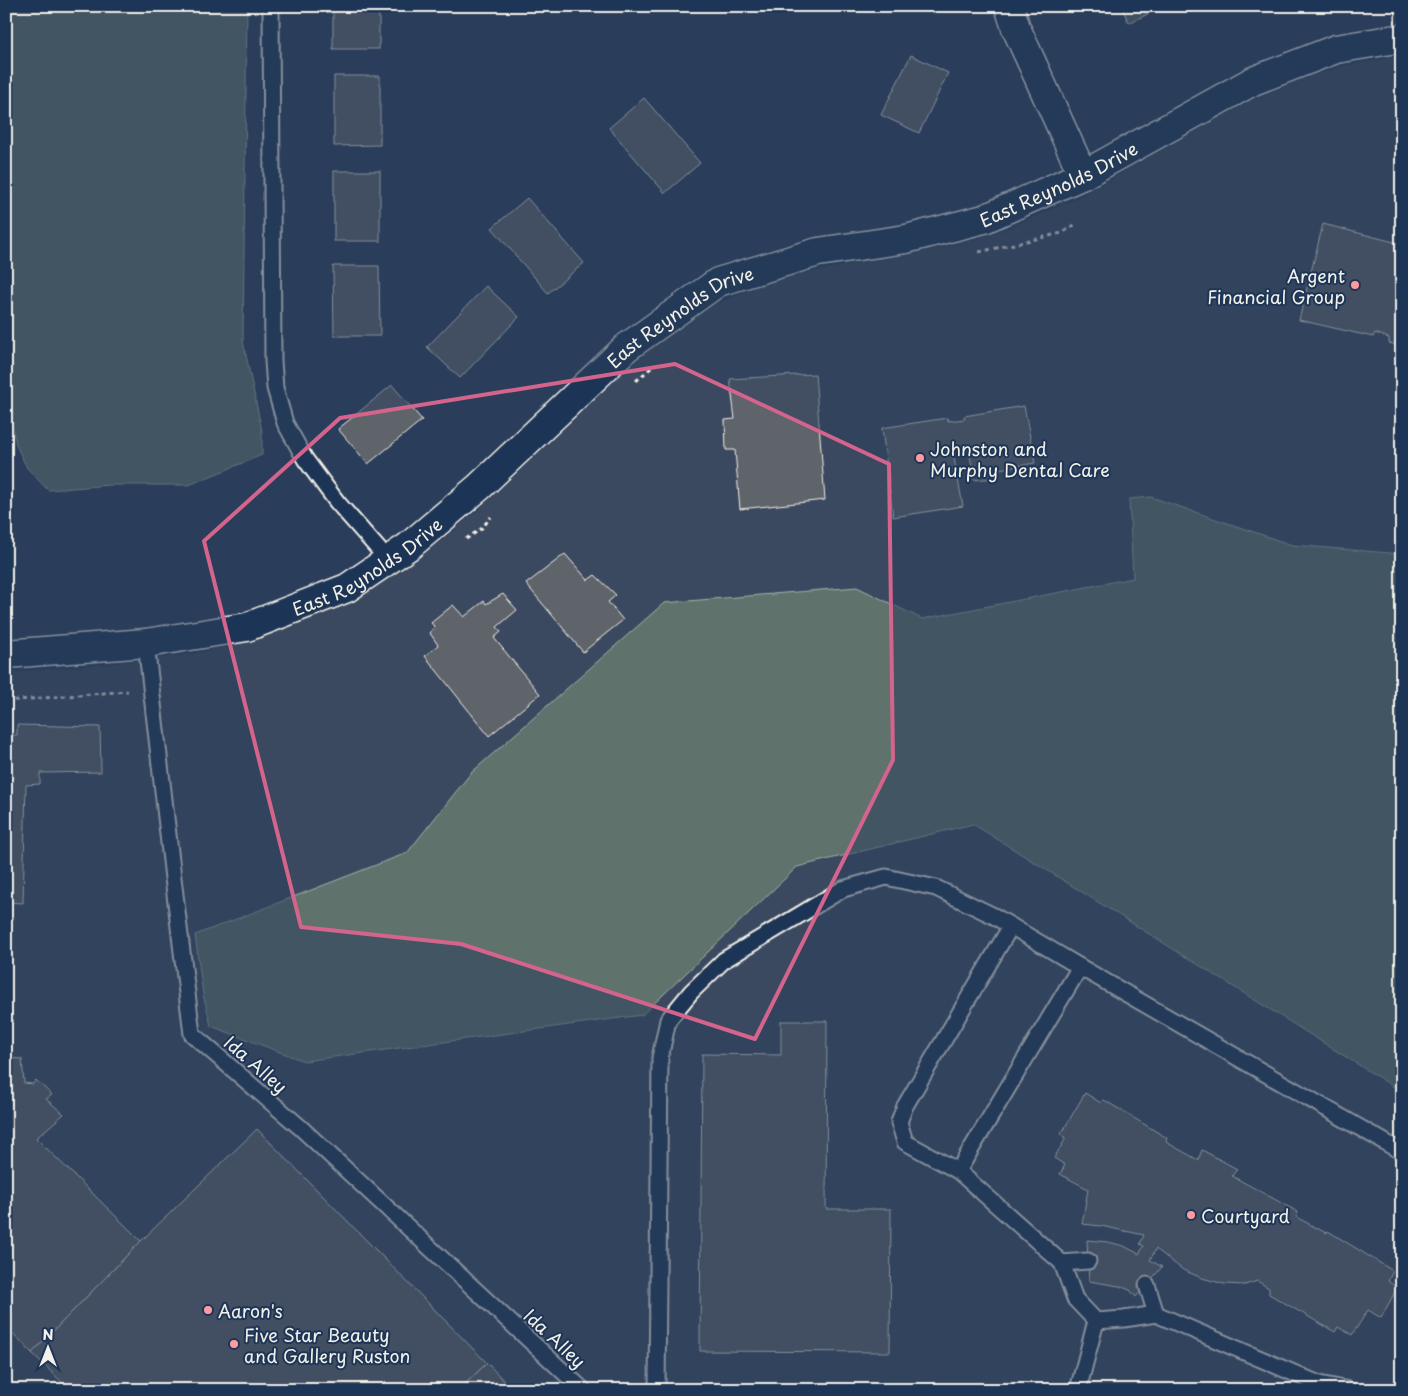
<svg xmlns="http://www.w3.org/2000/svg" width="1408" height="1396" font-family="'Playpen Sans',sans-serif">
	<rect width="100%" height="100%" fill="#2a3e5b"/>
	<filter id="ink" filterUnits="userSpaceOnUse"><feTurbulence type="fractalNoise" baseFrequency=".02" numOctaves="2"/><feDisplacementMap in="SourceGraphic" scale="10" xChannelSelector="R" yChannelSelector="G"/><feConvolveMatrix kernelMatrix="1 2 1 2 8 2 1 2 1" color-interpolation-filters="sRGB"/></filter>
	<g filter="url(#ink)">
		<polygon fill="#3a4960" points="1402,57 1402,554 1292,545 1151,497 1129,500 1133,578 922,619 857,587 471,773 407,853 195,935 206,1014 211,1026 642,1015 797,867 973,824 1402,1092 1402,1390 1095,1390 1082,1384 1059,1381 1042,1383 1030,1390 6,1390 6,673 96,665 192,654 237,644 291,625 349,601 409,564 443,539 477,511 640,357 672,331 711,306 752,288 785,277 952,245 1006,229 1073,200 1245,103 1297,81 1343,66 1389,58"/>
		<g fill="#5e726c" stroke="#a9b2aa">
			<polygon points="6,6 247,6 243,341 262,431 262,455 189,485 110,485 48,490 27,468 16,445 10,412 6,410"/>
			<polygon points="1151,497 1292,545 1402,554 1402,1092 973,824 797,867 642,1015 304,1061 211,1026 203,994 195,935 407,853 471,773 664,603 857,587 922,619 1133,578 1129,499"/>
		</g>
		<g fill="#5f646a" stroke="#f4f1e8">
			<rect x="333" y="6" width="46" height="43"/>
			<polygon points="1121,6 1164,6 1129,23"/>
			<polygon points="911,55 948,73 919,133 881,115"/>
			<polygon points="334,76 380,76 380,145 334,146"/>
			<polygon points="644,98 700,163 665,193 609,128"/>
			<rect x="334" y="171" width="46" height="70"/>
			<polygon points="527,198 584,263 548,293 492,228"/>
			<polygon points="1323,224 1398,243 1396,247 1402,249 1402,346 1389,343 1389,338 1375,333 1373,337 1299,320"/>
			<polygon points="333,266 379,266 380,336 334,336"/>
			<polygon points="486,286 519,317 460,378 427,347"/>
			<polygon points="815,374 825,500 740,509 735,450 726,450 725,420 735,419 730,379"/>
			<polygon points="392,385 422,420 368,464 338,429"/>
			<polygon points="1024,406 1035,463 993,470 996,478 974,480 969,449 953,453 963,506 893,517 882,428 947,418 948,421 965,419 964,416"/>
			<polygon points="565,554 588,580 595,575 616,595 608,602 623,620 583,652 526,584"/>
			<polygon points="503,594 517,610 497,627 501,632 494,638 540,694 489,736 425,656 438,645 430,633 435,627 431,623 453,605 464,617 484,601 486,604"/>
			<polygon points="17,725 100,727 101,772 40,773 40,784 26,785 23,903 6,902 6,735 17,735"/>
			<polygon points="781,1021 827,1021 826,1209 891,1209 890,1352 700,1351 702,1054 781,1055"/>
			<polygon points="6,1058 22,1059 24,1083 33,1084 36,1080 52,1095 46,1099 64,1114 36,1138 141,1241 32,1353 6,1326"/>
			<polygon points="1085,1093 1101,1103 1104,1100 1167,1138 1166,1142 1198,1160 1202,1150 1237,1169 1232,1176 1298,1212 1296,1217 1326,1233 1328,1231 1393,1271 1388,1281 1397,1288 1381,1318 1368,1310 1352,1335 1338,1327 1335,1332 1269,1294 1269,1288 1257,1281 1245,1285 1224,1284 1202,1278 1183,1270 1156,1249 1150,1260 1162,1267 1136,1297 1130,1290 1119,1286 1089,1281 1087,1240 1108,1242 1124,1246 1139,1254 1144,1246 1140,1244 1144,1235 1101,1226 1082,1224 1088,1189 1060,1174 1065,1165 1054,1158 1066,1138 1061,1134"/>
			<polygon points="257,1129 487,1363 459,1390 70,1390 32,1353 141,1241"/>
			<polygon points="487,1363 513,1390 459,1390"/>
		</g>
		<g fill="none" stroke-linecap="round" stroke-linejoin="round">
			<g stroke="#f4f1e8" stroke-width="19">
				<g id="lane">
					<polyline points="271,6 273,361 275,388 285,423 305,459 337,502 388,560"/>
					<polyline points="146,643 173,878 192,1034 301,1128 583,1390"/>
					<polyline points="958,1171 905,1142 899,1122 905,1106 1011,926"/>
					<polyline points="1062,1263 1088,1261"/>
					<polyline points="1147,1285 1156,1314"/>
					<polyline points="1096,1321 1124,1319 1156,1314 1319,1384 1349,1390"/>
					<polyline points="657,1390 660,1058 668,1020 691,992 724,960 843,889 886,877 936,888 994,916 1080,967 1402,1152"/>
					<polyline points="1078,1390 1096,1321 1075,1299 1062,1263 958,1171 1080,967"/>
				</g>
			</g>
			<g stroke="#f4f1e8" stroke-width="31">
				<polyline id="street" points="1009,6 1016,28 1083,175"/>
			</g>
			<g stroke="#f4f1e8" stroke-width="31">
				<g id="secondary">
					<path id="s1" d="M6 654 146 643 247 627 347 588 409 546 479 487 627 347 718 282 818 252 906 239 984 219 1083 175 1253 81 1336 49 1402 38"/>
				</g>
			</g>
			<g stroke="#f4f1e8" stroke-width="3" stroke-dasharray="4 4" stroke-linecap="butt">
				<polyline points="979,252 1062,233 1076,224"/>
				<polyline points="636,381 652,367"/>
				<polyline points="466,539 481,529 491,517"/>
				<polyline points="6,701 128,691"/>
			</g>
			<use href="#lane" stroke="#1d3557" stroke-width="15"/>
			<use href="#street" stroke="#1d3557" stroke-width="28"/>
			<use href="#secondary" stroke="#1d3557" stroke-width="28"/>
		</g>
	</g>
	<path d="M0 0H1408V1396H0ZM675 364 889 464 893 760 755 1039 461 944 301 927 204 541 340 418Z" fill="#2a3e5b" fill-opacity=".55" fill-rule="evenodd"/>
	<path fill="none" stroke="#d4648c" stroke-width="4" stroke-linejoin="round" d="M675 364 889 464 893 760 755 1039 461 944 301 927 204 541 340 418Z"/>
	<g fill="#ff9aa2" stroke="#1d3557" stroke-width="2">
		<circle cx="1355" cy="285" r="5"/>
		<circle cx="920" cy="458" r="5"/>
		<circle cx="1191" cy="1215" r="5"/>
		<circle cx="208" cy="1310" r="5"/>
		<circle cx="234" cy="1344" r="5"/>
	</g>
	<g text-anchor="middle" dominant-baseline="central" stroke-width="4" stroke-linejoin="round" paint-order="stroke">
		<g font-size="18" fill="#f4f1e8" stroke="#1d3557">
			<text stroke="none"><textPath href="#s1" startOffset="1188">East Reynolds Drive</textPath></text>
			<text stroke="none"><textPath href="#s1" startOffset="782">East Reynolds Drive</textPath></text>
			<text stroke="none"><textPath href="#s1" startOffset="378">East Reynolds Drive</textPath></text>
			<text transform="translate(256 1064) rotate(41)">Ida Alley</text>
			<text transform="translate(555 1338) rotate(43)">Ida Alley</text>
		</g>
		<g font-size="18" fill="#f4f1e8" stroke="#1d3557" text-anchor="start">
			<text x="1345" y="275" text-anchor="end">Argent<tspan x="1345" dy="21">Financial Group</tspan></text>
			<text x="930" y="448">Johnston and<tspan x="930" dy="21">Murphy Dental Care</tspan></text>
			<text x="1201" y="1215">Courtyard</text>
			<text x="218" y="1310">Aaron's</text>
			<text x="244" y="1334">Five Star Beauty<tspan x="244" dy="21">and Gallery Ruston</tspan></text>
		</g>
	</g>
	<rect width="1408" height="1396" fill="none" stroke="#1d3557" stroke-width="25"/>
	<rect x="12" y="12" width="1383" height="1371" fill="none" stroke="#f4f1e8" stroke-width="2" filter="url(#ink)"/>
	<g transform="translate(48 1348)" stroke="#1d3557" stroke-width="4" paint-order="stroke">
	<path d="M0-4L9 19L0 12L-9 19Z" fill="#f4f1e8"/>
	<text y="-8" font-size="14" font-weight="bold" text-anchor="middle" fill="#f4f1e8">N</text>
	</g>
</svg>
